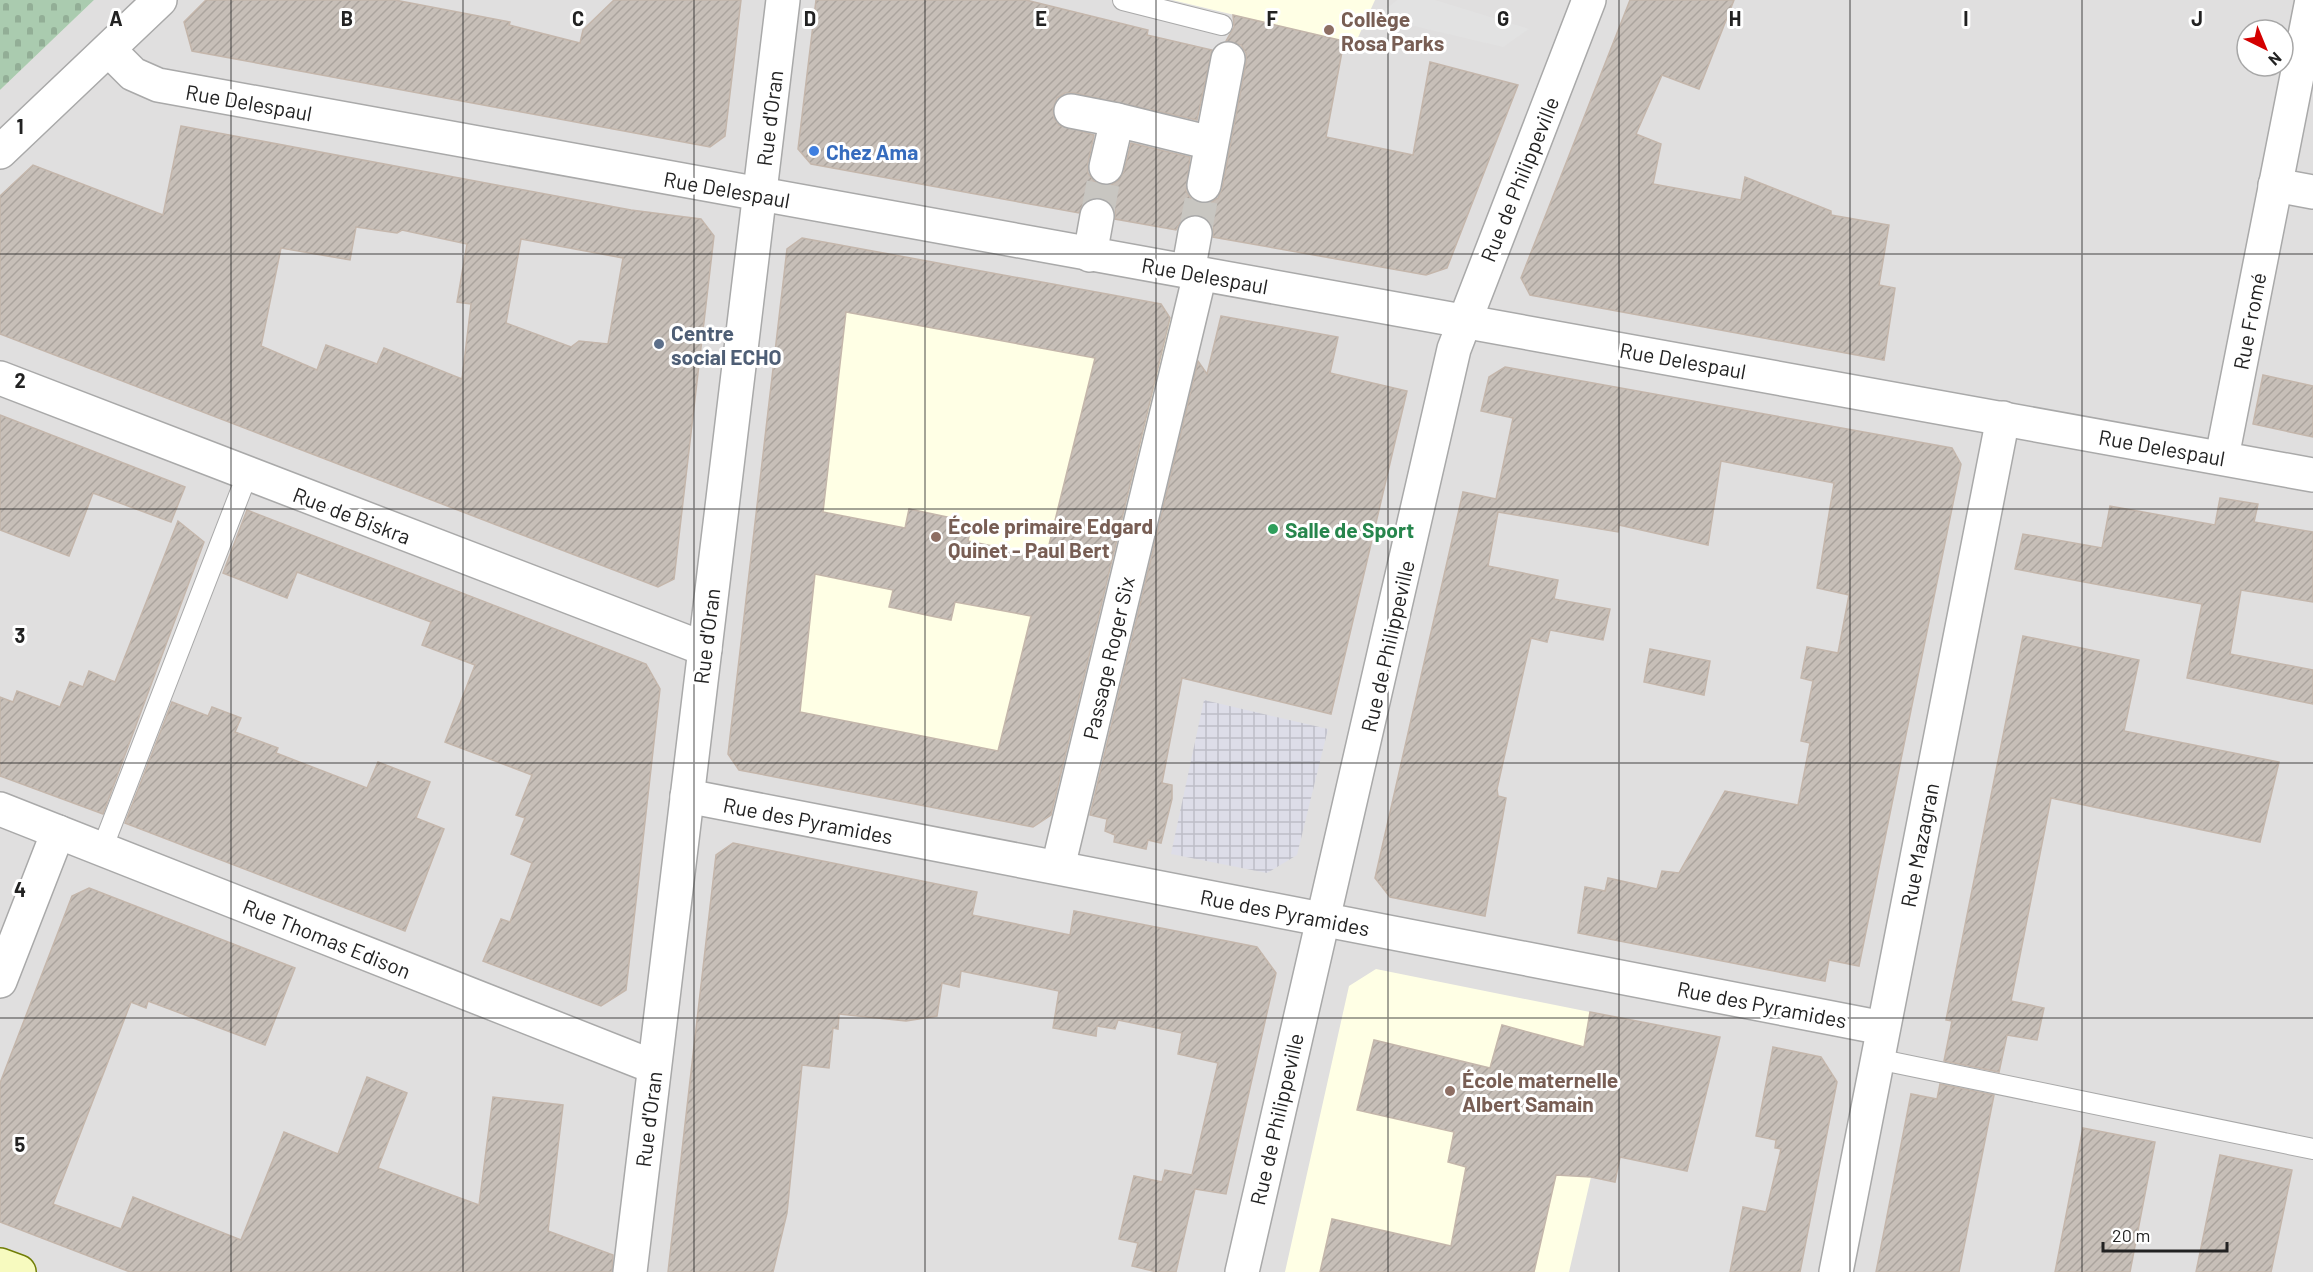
<svg xmlns="http://www.w3.org/2000/svg" width="2313" height="1272" font-family="Barlow,sans-serif">
	<defs>
		<pattern id="cemetery-stones" width="16" height="16" patternUnits="userSpaceOnUse" patternTransform="scale(1.5)"><rect width="16" height="16" fill="#aacbaf"/><path d="M2 7V4a2 2 0 0 1 4 0v3zM10 15v-3a2 2 0 0 1 4 0v3z" fill="#92ae96"/></pattern>
		<pattern id="plaza-grid" width="8" height="8" patternUnits="userSpaceOnUse" patternTransform="scale(1.5)"><rect width="8" height="8" fill="#dddde8"/><path d="M0 4h8M4 0v8" fill="none" stroke="#bdbdc7"/></pattern>
		<pattern id="building-hatch" width="6" height="6" patternUnits="userSpaceOnUse" patternTransform="scale(1.5)"><rect width="6" height="6" fill="#c7bfb8"/><path d="M-1 1l2-2M0 6l6-6M5 7l2-2" fill="none" stroke="#aba49e"/></pattern>
	</defs>
	<rect width="100%" height="100%" fill="#f2efe9"/>
	<path fill="#e0dfdf" fill-rule="evenodd" d="M94 0H2313V1272H0V90ZM2247 30H2283V66H2247Z"/>
	<g fill="#ffffe5">
		<polygon points="1172,0 1375,0 1355,44"/>
		<polygon points="802,238 1161,304 1171,320 1050,816 1033,827 739,770 728,754 787,249"/>
		<polygon points="1376,969 1590,1012 1560,1170 1591,1177 1569,1272 1285,1272 1349,986"/>
	</g>
	<polygon fill="url(#cemetery-stones)" points="0,0 94,0 0,90"/>
	<polygon fill="#e2e2e2" points="1397,0 1435,0 1529,29 1503,47 1376,17"/>
	<polygon fill="url(#plaza-grid)" points="1204,700 1328,729 1297,855 1267,873 1171,854"/>
	<g fill="url(#building-hatch)" stroke="#c4b6ab" stroke-width="1.5" fill-rule="evenodd">
		<polygon points="206,0 395,0 510,22 509,25 580,43 583,30 614,0 741,0 725,136 710,147 192,51 184,22"/>
		<polygon points="816,0 1026,0 1148,30 1147,35 1212,50 1197,120 1075,93 1065,93 1057,98 1053,108 1054,118 1059,125 1094,135 1088,163 1088,173 1094,181 1101,185 1111,185 1119,180 1124,171 1131,143 1190,157 1186,191 1191,199 1201,203 1210,203 1218,198 1222,189 1246,63 1246,53 1241,45 1226,41 1234,27 1233,15 1344,41 1326,137 1413,155 1430,62 1518,85 1447,268 1426,275 1213,237 1213,227 1207,219 1198,215 1188,216 1181,221 1176,230 1115,219 1115,210 1109,202 1100,198 1090,199 1083,204 1079,213 811,164 798,149"/>
		<polygon points="1630,0 1734,0 1699,89 1662,75 1636,134 1661,144 1653,184 1741,200 1745,177 1831,211 1831,215 1889,225 1879,285 1895,288 1884,360 1530,295 1521,278"/>
		<path d="M181 126 631 210 701 219 714 236 674 579 658 587 0 334V196L33 165 163 215ZM356 227 397 233 402 230 467 244 457 302 471 304 462 379 384 348 377 364 326 345 317 370 261 346 281 248 350 260ZM521 239 623 258 608 344 579 341 571 347 506 323Z"/>
		<path d="M802 238 1161 304 1170 318 1051 815 1033 827 739 770 728 754 787 249ZM846 312 1095 358 1046 557 968 541 972 523 952 518 909 509 905 528 823 512ZM815 574 893 590 889 607 931 616 951 620 955 602 1031 616 998 751 800 712Z"/>
		<polygon points="1221,316 1338,337 1330,373 1407,391 1331,714 1182,678 1162,783 1172,785 1172,799 1161,843 1148,840 1146,849 1114,842 1115,835 1105,831 1107,819 1090,815 1198,361 1207,374"/>
		<polygon points="1505,367 1952,448 1961,464 1859,966 1829,960 1825,981 1578,933 1585,887 1605,891 1608,878 1657,889 1662,871 1679,873 1725,791 1798,805 1810,743 1801,741 1813,681 1801,678 1807,647 1838,653 1849,595 1817,588 1834,483 1721,461 1708,545 1619,525 1618,532 1498,512 1488,566 1558,580 1554,599 1610,609 1603,640 1550,630 1547,642 1531,638 1497,789 1498,796 1506,798 1485,916 1390,897 1375,878 1463,492 1496,499 1513,418 1481,411 1489,377"/>
		<polygon points="2263,375 2313,386 2313,437 2253,424"/>
		<polygon points="0,415 185,487 171,522 93,493 69,556 0,530"/>
		<polygon points="2220,498 2258,504 2254,522 2313,532 2313,602 2241,590 2230,654 2313,670 2313,704 2187,678 2202,604 2015,569 2023,534 2102,548 2110,506 2215,525"/>
		<polygon points="247,510 646,664 660,689 626,990 601,1006 483,961 501,919 510,922 532,863 511,854 525,818 516,815 532,775 445,742 475,665 422,645 431,622 297,572 287,598 223,573"/>
		<polygon points="178,521 204,542 103,814 0,776 0,697 13,702 17,691 60,707 70,682 83,687 89,671 115,682"/>
		<polygon points="2023,636 2139,660 2124,731 2279,762 2260,842 2051,798 2011,1001 2044,1008 2037,1040 2007,1035 1999,1072 1944,1061 1952,1021 1946,1020"/>
		<polygon points="1650,649 1710,661 1704,695 1644,682"/>
		<polygon points="172,702 208,716 212,707 241,718 235,732 278,748 276,753 367,788 378,762 430,782 416,818 444,829 405,931 125,823"/>
		<polygon points="733,843 977,892 972,915 1070,935 1074,911 1257,947 1276,973 1226,1194 1195,1189 1176,1272 1157,1272 1132,1266 1138,1243 1119,1239 1134,1176 1162,1182 1165,1170 1192,1175 1218,1063 1178,1054 1182,1033 1118,1020 1115,1029 1097,1026 1096,1036 1053,1028 1059,991 961,971 959,987 942,983 937,1016 906,1021 839,1014 838,1029 833,1028 829,1068 802,1065 787,1213 773,1272 668,1272 716,855"/>
		<polygon points="89,888 295,968 265,1045 148,1001 146,1008 131,1002 53,1204 121,1229 133,1197 241,1240 284,1132 338,1154 367,1077 407,1093 378,1168 479,1205 493,1097 563,1105 548,1231 613,1255 612,1272 130,1272 0,1222 0,1083 72,896"/>
		<polygon points="1590,1012 1720,1037 1687,1171 1620,1157 1615,1182 1591,1177 1556,1175 1534,1272 1320,1272 1332,1219 1451,1246 1466,1167 1448,1162 1454,1132 1357,1110 1374,1040 1490,1068 1502,1025 1584,1047"/>
		<polygon points="1773,1047 1821,1057 1837,1082 1800,1272 1730,1272 1743,1207 1766,1212 1781,1149 1775,1148 1776,1140 1756,1136"/>
		<polygon points="1940,1084 1994,1095 1959,1272 1876,1272 1911,1094 1937,1099"/>
		<polygon points="2083,1128 2155,1142 2130,1272 2055,1272"/>
		<polygon points="2220,1155 2292,1170 2271,1272 2196,1272"/>
	</g>
	<g fill="none" stroke-linecap="round" stroke-linejoin="round">
		<g stroke="#c8c6c1" stroke-width="33" stroke-dasharray="33 16" stroke-linecap="butt">
			<polyline points="1097,216 1106,167"/>
			<polyline points="1195,233 1204,185"/>
		</g>
		<g stroke="#a9a9a9" stroke-width="22">
			<g id="lane">
				<polyline points="1123,0 1222,25"/>
				<polyline points="102,849 247,475"/>
				<polyline points="1877,1059 2313,1149"/>
			</g>
		</g>
		<g stroke="#a9a9a9" stroke-width="36">
			<g id="street">
				<polyline points="109,50 133,74 158,85 2313,475"/>
				<polyline points="1071,111 1117,120 1106,167"/>
				<polyline points="1117,120 1211,143"/>
				<polyline points="0,152 160,0"/>
				<polyline points="1204,185 1228,59"/>
				<polyline points="2275,185 2313,192"/>
				<polyline points="1090,255 1097,216"/>
				<polyline points="1188,272 1195,233"/>
				<polyline points="0,378 705,649"/>
				<polyline points="2222,457 2312,0"/>
				<polyline points="687,796 1883,1028"/>
				<polyline points="0,809 654,1067"/>
				<polyline points="1058,867 1200,274"/>
				<polyline points="0,981 58,832"/>
				<polyline points="630,1272 783,0"/>
				<polyline points="1242,1272 1454,349 1589,0"/>
				<polyline points="1836,1272 2003,418"/>
			</g>
		</g>
		<g stroke="#707d05" stroke-width="36">
			<polyline id="secondary" points="0,1265 19,1272"/>
		</g>
		<use href="#lane" stroke="#fff" stroke-width="20"/>
		<use href="#street" stroke="#fff" stroke-width="33"/>
		<use href="#secondary" stroke="#f7fabf" stroke-width="33"/>
	</g>
	<path fill="none" stroke="#222" stroke-width="1.5" stroke-opacity="0.55" d="M231 0V1272M463 0V1272M694 0V1272M925 0V1272M1156 0V1272M1388 0V1272M1619 0V1272M1850 0V1272M2082 0V1272M0 254H2313M0 509H2313M0 763H2313M0 1018H2313"/>
	<g fill="#8d6e63" stroke="#fff" stroke-width="2">
		<circle cx="1329" cy="30" r="6"/>
		<circle cx="936" cy="537" r="6"/>
		<circle cx="1450" cy="1091" r="6"/>
	</g>
	<circle fill="#3f7fe0" stroke="#fff" stroke-width="2" cx="814" cy="151" r="6"/>
	<circle fill="#5c6f8a" stroke="#fff" stroke-width="2" cx="659" cy="344" r="6"/>
	<circle fill="#2e9e5b" stroke="#fff" stroke-width="2" cx="1273" cy="529" r="6"/>
	<g text-anchor="middle" dominant-baseline="central" stroke-width="6" stroke-linejoin="round" paint-order="stroke">
		<g font-size="21" font-weight="bold" fill="#785e54" stroke="#fff" text-anchor="start">
			<text x="1341" y="18">Collège<tspan x="1341" dy="24">Rosa Parks</tspan></text>
			<text x="948" y="525">École primaire Edgard<tspan x="948" dy="24">Quinet - Paul Bert</tspan></text>
			<text x="1462" y="1079">École maternelle<tspan x="1462" dy="24">Albert Samain</tspan></text>
		</g>
		<g font-size="21" fill="#222" stroke="#fff">
			<text transform="translate(249 102) rotate(10)">Rue Delespaul</text>
			<text transform="translate(769 118) rotate(-83)">Rue d'Oran</text>
			<text transform="translate(1519 179) rotate(-68)">Rue de Philippeville</text>
			<text transform="translate(727 189) rotate(10)">Rue Delespaul</text>
			<text transform="translate(1205 275) rotate(10)">Rue Delespaul</text>
			<text transform="translate(2249 321) rotate(-79)">Rue Fromé</text>
			<text transform="translate(1683 360) rotate(10)">Rue Delespaul</text>
			<text transform="translate(2162 447) rotate(10)">Rue Delespaul</text>
			<text transform="translate(352 515) rotate(21)">Rue de Biskra</text>
			<text transform="translate(706 636) rotate(-83)">Rue d'Oran</text>
			<text transform="translate(1387 646) rotate(-77)">Rue de Philippeville</text>
			<text transform="translate(1108 658) rotate(-77)">Passage Roger Six</text>
			<text transform="translate(808 820) rotate(11)">Rue des Pyramides</text>
			<text transform="translate(1919 845) rotate(-79)">Rue Mazagran</text>
			<text transform="translate(1285 912) rotate(11)">Rue des Pyramides</text>
			<text transform="translate(327 938) rotate(22)">Rue Thomas Edison</text>
			<text transform="translate(1762 1004) rotate(11)">Rue des Pyramides</text>
			<text transform="translate(648 1119) rotate(-83)">Rue d'Oran</text>
			<text transform="translate(1276 1119) rotate(-77)">Rue de Philippeville</text>
		</g>
		<g font-size="21" font-weight="bold" fill="#366cbe" stroke="#fff" text-anchor="start">
			<text x="826" y="151">Chez Ama</text>
		</g>
		<g font-size="21" font-weight="bold" fill="#4e5e75" stroke="#fff" text-anchor="start">
			<text x="671" y="332">Centre<tspan x="671" dy="24">social ECHO</tspan></text>
		</g>
		<g font-size="21" font-weight="bold" fill="#27864d" stroke="#fff" text-anchor="start">
			<text x="1285" y="529">Salle de Sport</text>
		</g>
	</g>
	<g font-size="20" text-anchor="middle" font-weight="bold" fill="#222" stroke="#fff" stroke-width="6" stroke-linejoin="round" paint-order="stroke">
		<text x="116" y="26">A</text>
		<text x="347" y="26">B</text>
		<text x="578" y="26">C</text>
		<text x="810" y="26">D</text>
		<text x="1041" y="26">E</text>
		<text x="1272" y="26">F</text>
		<text x="1503" y="26">G</text>
		<text x="1735" y="26">H</text>
		<text x="1966" y="26">I</text>
		<text x="2197" y="26">J</text>
		<text x="20" y="134">1</text>
		<text x="20" y="388">2</text>
		<text x="20" y="643">3</text>
		<text x="20" y="897">4</text>
		<text x="20" y="1152">5</text>
	</g>
	<g transform="translate(2265 48) rotate(137)"><circle r="28" fill="#ffffff" stroke="#a7a7a7" stroke-width="1.5"/>
	<path d="M0-4.5L10 22L0 15L-10 22Z" fill="#d40000"/>
	<text y="-9" font-size="16" font-weight="bold" text-anchor="middle" fill="#222222">N</text>
	</g>
	<path d="M2103 1242v9h124v-9" fill="none" stroke="#222222" stroke-width="3"/>
	<text x="2112" y="1242" font-size="18" fill="#222222" stroke="#ffffff" stroke-width="4.5" paint-order="stroke">20 m</text>
</svg>
